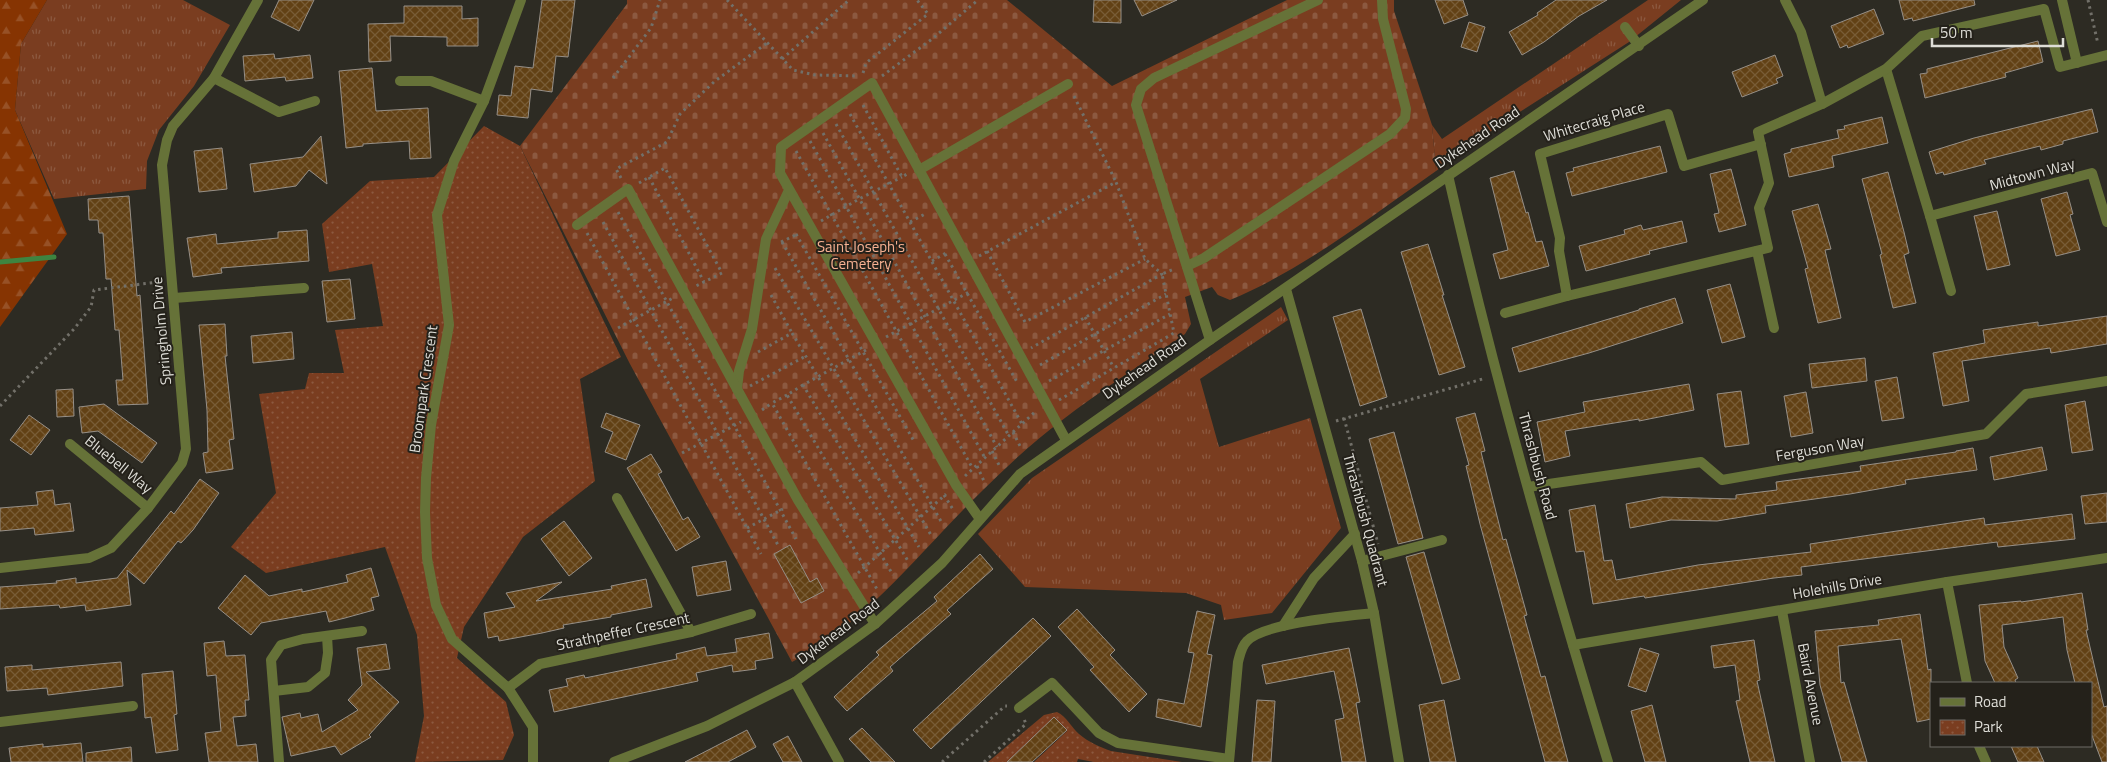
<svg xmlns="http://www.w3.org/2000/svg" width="2107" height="762" font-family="'Titillium Web',sans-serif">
	<defs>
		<pattern id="grass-tufts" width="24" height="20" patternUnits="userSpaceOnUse" patternTransform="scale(1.25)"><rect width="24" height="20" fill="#7a3d20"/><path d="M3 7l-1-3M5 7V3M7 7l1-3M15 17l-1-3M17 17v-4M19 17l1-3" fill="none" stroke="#8c5940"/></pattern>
		<pattern id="forest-firs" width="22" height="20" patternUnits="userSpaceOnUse" patternTransform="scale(1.25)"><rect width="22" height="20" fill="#863402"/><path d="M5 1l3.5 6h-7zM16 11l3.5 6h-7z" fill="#975126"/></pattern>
		<pattern id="cemetery-stones" width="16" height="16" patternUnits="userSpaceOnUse" patternTransform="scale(1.25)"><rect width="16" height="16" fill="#7a3d20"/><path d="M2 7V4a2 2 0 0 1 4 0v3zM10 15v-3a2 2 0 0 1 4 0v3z" fill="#8c5940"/></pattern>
		<pattern id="park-dots" width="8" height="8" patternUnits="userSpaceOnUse" patternTransform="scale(1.25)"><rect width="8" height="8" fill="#7a3d20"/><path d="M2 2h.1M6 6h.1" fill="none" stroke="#8c5940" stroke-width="1.8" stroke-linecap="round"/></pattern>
		<pattern id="building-cross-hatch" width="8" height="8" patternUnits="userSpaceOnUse" patternTransform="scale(1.25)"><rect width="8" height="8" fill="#624115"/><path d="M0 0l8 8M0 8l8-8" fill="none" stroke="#785c36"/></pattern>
	</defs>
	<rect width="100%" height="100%" fill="#2d2b23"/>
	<g fill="url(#grass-tufts)">
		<polygon points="47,0 183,0 230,25 194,86 159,130 147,161 146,189 54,199 15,110 21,44"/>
		<polygon points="1648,0 1681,0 1629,42 1501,124 1436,171 1432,125 1442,139"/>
		<polygon points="1281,307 1288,320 1200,379 1219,447 1310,418 1341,528 1272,613 1224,620 1221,605 1186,593 1025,587 978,534 1032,478"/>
	</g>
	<polygon fill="url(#forest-firs)" points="0,0 47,0 21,44 15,110 67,234 0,327"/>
	<path fill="url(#cemetery-stones)" d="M627 0H1007L1112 86 1287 0H1394V11L1432 125 1436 171C1370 217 1304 269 1230 300L1218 295 1212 287 1185 297 1191 324 1185 334C1144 363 1101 390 1061 421 1033 442 1007 466 982 491 921 550 868 622 792 662L630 364 520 146 627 4Z"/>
	<g fill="url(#park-dots)">
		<polygon points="484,126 520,146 621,357 580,379 595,481 523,537 464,627 457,658 506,702 514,735 503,760 415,762 424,716 417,635 385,547 266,573 231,547 276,493 259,394 305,389 309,373 344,373 335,330 383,326 372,264 329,272 322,224 370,181 434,177"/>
		<path d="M1057 712C1067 717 1071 727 1079 734 1088 742 1100 747 1111 751L1182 762H1094L1078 759 1077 762H1034L1067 731 1054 718 1007 762H988L1044 715Z"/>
	</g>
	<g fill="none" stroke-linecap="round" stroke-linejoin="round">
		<polyline stroke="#3e8440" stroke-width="5" points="0,262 54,257"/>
	</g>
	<g fill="url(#building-cross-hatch)" stroke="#968f87">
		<polygon points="279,0 314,0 299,31 271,17"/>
		<polygon points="542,0 575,0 568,57 556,56 552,92 531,89 528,118 497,115 499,95 511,96 515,66 533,68"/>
		<polygon points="1094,0 1121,0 1121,23 1093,22"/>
		<polygon points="1134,0 1177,0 1142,16"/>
		<polygon points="1435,0 1463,0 1468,15 1444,24"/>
		<polygon points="1556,0 1607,0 1579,16 1544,42 1522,55 1509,32 1538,15 1537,13"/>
		<polygon points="1899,0 1974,0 1975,5 1913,21 1912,18 1904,20"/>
		<polygon points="404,6 462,6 462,19 478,18 478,46 447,46 447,37 390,36 391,61 369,62 368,24 404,23"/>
		<polygon points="1874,9 1884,34 1848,48 1847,45 1840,48 1831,26"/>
		<polygon points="1469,22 1485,27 1477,52 1461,47"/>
		<polygon points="2038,41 2043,62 2005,73 2006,77 1925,98 1920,74 1927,73 1927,69"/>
		<polygon points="274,54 275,59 310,55 313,78 286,81 285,77 245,81 243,56"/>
		<polygon points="1775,55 1783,76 1776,79 1778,83 1742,97 1732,72"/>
		<polygon points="372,68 376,111 428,108 431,158 410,159 409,141 363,144 363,146 346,148 339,71"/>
		<polygon points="2092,109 2098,132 2063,141 2063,144 2041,150 2040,146 1984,160 1986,164 1944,175 1943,172 1936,174 1929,152 1974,138"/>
		<polygon points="1882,117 1888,143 1832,156 1834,167 1789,177 1784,154 1791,152 1791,149 1839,138 1837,130 1845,129 1844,126"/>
		<polygon points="321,136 327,184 309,170 296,186 254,192 250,164 303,157"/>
		<polygon points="1660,146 1667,172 1572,196 1566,173 1574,171 1573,168"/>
		<polygon points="222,148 227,189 199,192 194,151"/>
		<polygon points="1731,169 1746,225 1719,232 1714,214 1719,213 1710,174"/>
		<polygon points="1514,171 1526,213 1528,212 1536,242 1542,241 1549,266 1500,279 1493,254 1508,250 1490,178"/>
		<polygon points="1888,172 1904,232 1909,253 1904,255 1916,303 1893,308 1880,255 1882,254 1862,179"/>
		<polygon points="2067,192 2073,214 2070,215 2080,250 2056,256 2041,199"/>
		<polygon points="129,196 137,296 140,295 148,404 118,405 116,380 123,380 119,330 115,330 111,279 106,279 103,233 99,233 98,220 89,220 88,199"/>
		<polygon points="1818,204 1831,249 1825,250 1841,318 1818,323 1805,269 1808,268 1792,211"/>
		<polygon points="1997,211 2010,265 1987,270 1974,216"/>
		<polygon points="1682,221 1687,242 1649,251 1650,254 1586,271 1579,246 1625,234 1624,230 1641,225 1643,230"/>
		<polygon points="307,230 309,261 221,268 222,273 193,277 187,238 216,234 217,244 278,238 278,232"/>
		<polygon points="1428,244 1444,295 1442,295 1465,367 1439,375 1401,252"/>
		<polygon points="350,279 355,319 327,322 322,281"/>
		<polygon points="1730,284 1745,337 1722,343 1707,290"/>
		<polygon points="1675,298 1683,323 1589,353 1519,372 1512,348 1639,310 1639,309"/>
		<polygon points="1361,309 1387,397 1360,406 1333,317"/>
		<polygon points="2107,316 2107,344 2051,353 2050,348 1962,361 1969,401 1943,406 1933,353 1985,343 1983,330 2038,322 2038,326"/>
		<polygon points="225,324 227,356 225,356 234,439 229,440 233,469 206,473 203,453 208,452 207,410 199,325"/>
		<polygon points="292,332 294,359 253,363 251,336"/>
		<polygon points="1865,358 1867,381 1812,388 1809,364"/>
		<polygon points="1897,377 1904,418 1882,421 1875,381"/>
		<polygon points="1689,384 1694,410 1639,421 1639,419 1565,431 1570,456 1545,462 1537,422 1585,412 1583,402"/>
		<polygon points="73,389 74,416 57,417 56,390"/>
		<polygon points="1741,391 1749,444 1725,447 1717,394"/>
		<polygon points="1806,392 1813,433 1791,437 1784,396"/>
		<polygon points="2085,401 2093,450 2072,453 2065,405"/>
		<polygon points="104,404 157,443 142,463 98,431 82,433 79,407"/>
		<polygon points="606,413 640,425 626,460 605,452 613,432 601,427"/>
		<polygon points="1475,413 1485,451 1481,452 1503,540 1506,539 1527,615 1524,616 1541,677 1545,676 1568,762 1545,762 1480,524 1466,466 1469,465 1456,418"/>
		<polygon points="29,415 50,430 31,455 10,440"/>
		<polygon points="1394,432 1423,538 1398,544 1369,439"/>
		<polygon points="2042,447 2047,470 1994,480 1990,457"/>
		<polygon points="1973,448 1977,470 1905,480 1906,484 1850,494 1765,506 1766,513 1717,521 1671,520 1630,528 1626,504 1662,497 1736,499 1736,495 1777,490 1776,482 1861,471 1860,466 1956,452 1956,451"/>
		<polygon points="651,454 662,472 658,474 683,520 688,517 700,537 676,551 627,468"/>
		<polygon points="200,479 219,493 193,530 181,543 178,541 144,584 127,570 131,605 86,611 85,605 60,608 59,605 0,609 0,587 57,583 56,581 76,578 76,583 117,578 171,511 174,514"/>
		<polygon points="53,490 55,505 70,503 74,531 35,535 34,528 0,531 0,508 38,505 36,492"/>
		<polygon points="2107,493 2107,522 2085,524 2081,496"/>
		<polygon points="1595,505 1604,561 1612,560 1616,580 1698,565 1811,552 1810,544 1984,518 1985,525 2072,514 2075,539 1998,547 1997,542 1801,567 1802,575 1774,578 1645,598 1644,596 1593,604 1584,551 1576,552 1569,510"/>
		<polygon points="564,521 592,558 569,576 541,539"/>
		<polygon points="790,545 810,582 817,578 824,591 801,603 774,554"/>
		<polygon points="1424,552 1460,679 1442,684 1406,557"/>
		<polygon points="980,554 993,569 947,610 951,614 890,667 893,671 847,711 834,697 879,655 876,652 937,601 934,597"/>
		<polygon points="726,561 731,590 697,596 692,567"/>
		<polygon points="371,568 379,596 371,598 374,610 345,618 329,622 326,611 316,613 261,623 251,635 218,608 245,575 269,596 302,589 302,592 348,582 346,575"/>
		<polygon points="646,579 652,607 611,615 611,617 563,625 564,628 542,633 499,641 498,636 488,638 484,613 515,607 506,593 562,582 536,601 612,589 611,586"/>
		<polygon points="2082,593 2088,630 2086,630 2104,707 2107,706 2107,762 2102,762 2091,733 2091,683 2075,683 2067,650 2063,617 2002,625 2004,647 2018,678 2015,680 2016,683 1995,683 1985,661 1979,605 2021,601 2021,602"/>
		<polygon points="1077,609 1115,650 1110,655 1147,694 1129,712 1090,670 1094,667 1058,627"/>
		<polygon points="1197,611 1215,615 1207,654 1212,655 1201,727 1156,717 1158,699 1184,704 1194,653 1188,652"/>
		<polygon points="1920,614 1928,670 1931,669 1931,719 1917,722 1901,639 1838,646 1841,683 1844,682 1867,762 1842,762 1820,685 1815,631 1879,625 1878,620"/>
		<polygon points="1033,618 1051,636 931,749 913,730"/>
		<polygon points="769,633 773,658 755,661 756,669 733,672 732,665 696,673 698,681 554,712 549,690 568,686 566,679 584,675 585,678 677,659 676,654 705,647 707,656 737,652 735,639"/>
		<polygon points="1754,640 1760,680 1757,681 1775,762 1750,762 1736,701 1740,700 1735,665 1714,668 1711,646"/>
		<polygon points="224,641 226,656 245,655 249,700 245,700 246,716 233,717 237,746 256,744 258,762 209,762 205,733 221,731 216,675 207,676 204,643"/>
		<polygon points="386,644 390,669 366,672 399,702 369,735 371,737 341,755 335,746 291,756 282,717 300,713 301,718 318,714 322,732 358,710 348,700 362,685 357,648"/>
		<polygon points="1349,648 1360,702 1356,703 1366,762 1342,762 1335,720 1344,718 1334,671 1266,684 1262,665"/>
		<polygon points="1640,648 1659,654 1646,692 1628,686"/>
		<polygon points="121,662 123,686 48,695 47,688 7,691 5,667 32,665 32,670"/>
		<polygon points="173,671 177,714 174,715 178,750 156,753 151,717 145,718 142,674"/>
		<polygon points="1257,700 1275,701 1271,762 1252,762"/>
		<polygon points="1444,700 1456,762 1430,762 1419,705"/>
		<polygon points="1652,705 1666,762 1645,762 1641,748 1631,711"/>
		<polygon points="1054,717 1067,730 1032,762 1007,762"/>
		<polygon points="862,728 895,762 871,762 849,739"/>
		<polygon points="747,730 756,747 728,762 685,762"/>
		<polygon points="788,736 802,762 783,762 773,744"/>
		<polygon points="81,743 83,762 11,762 9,748 43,744 43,747"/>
		<polygon points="2011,746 2037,746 2044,762 2018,762"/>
		<polygon points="131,747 132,762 86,762 86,753"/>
	</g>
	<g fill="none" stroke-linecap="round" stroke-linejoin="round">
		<g stroke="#727069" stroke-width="3" stroke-dasharray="2.5 4" stroke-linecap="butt">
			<polyline points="727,0 793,70 815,75 858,76"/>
			<polyline points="2088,0 2098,44"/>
			<polyline points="782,59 849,0"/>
			<polyline points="863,73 866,63 928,14 917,0"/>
			<polyline points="882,76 932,39 978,0"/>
			<polyline points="613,78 651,28 660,0"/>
			<polyline points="1074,96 1116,182"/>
			<polyline points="863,105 902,177 907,174"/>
			<polyline points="850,114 1022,424"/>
			<polyline points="836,124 1009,436"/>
			<polyline points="823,133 997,447"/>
			<polyline points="810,141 985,458"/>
			<polyline points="796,151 973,469"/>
			<polyline points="649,177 704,282"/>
			<polyline points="621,178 616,169 667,142 680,114 715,81 767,43"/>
			<polyline points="639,183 665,168 722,273 696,286"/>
			<polyline points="618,212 796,539"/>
			<polyline points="821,221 859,199 902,177"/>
			<polyline points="603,222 779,547"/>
			<polyline points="910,222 927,213"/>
			<polyline points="587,233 761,554"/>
			<polyline points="796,234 915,443"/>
			<polyline points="781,242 798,234"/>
			<polyline points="782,242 942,523"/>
			<polyline points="987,251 1025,322 1145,259"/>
			<polyline points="945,254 1017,382"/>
			<polyline points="979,256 1116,182 1145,259 1162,274 1031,348"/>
			<polyline points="932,261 946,253"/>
			<polyline points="775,268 931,535"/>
			<polyline points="771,295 792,333"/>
			<polyline points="1085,317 1114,368"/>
			<polyline points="618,328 673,298"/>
			<polyline points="886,337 971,291"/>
			<polyline points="866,350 803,385 908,561"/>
			<polyline points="758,352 792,333 919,547"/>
			<polyline points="1040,365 1166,294"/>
			<polyline points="1049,381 1170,314"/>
			<polyline points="803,385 787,395 893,575"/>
			<polyline points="750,386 806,356"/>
			<polyline points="787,395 772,403 878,591"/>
			<polyline points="1059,400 1174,333 1162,274 1174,269"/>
			<polyline points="0,406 74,329 91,307 94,290 158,282"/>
			<polyline points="762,410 772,403"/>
			<polyline points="1344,418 1378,544"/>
			<polyline points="1336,421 1486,378"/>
			<polyline points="1013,432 1021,448"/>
			<polyline points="992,451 999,465"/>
			<polyline points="682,453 741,422"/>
			<polyline points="977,466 984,481"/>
			<polyline points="965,476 1036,411"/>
			<polyline points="944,495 954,511"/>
			<polyline points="747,528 783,509"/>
			<polyline points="858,573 946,494"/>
			<polyline points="942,762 1005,706 1007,706"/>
			<polyline points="984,762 1026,724 1024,719"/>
		</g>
		<g stroke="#667238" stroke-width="10">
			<polyline points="1625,27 1639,46"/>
			<polyline points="919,170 1068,84"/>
			<polyline points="789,190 766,239 752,329 739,371 737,389 798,500 875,624"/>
			<polyline points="577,225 628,189 737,389"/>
			<polyline points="1187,266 1204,258 1390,134 1405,118 1406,109 1383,19 1382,0"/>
			<polyline points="1210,340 1136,105 1141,89 1154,78 1318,0"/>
			<polyline points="980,519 956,485 780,173 781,147 872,83 1066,440"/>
			<polyline points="1362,561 1442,540"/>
		</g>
		<g stroke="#667238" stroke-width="10">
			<polyline points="521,0 484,101 454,161 437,215 449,325 431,425 426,478 425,512 427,558 436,605 452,639 508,688 533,727 533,762"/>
			<polyline points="1785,0 1801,32 1822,104"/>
			<polyline points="2062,0 2077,63"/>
			<polyline points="1886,69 1930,216 2092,173 2107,222"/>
			<polyline points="214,78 279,112 315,101"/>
			<polyline points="400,81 431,81 484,101"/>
			<polyline points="1761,144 1684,166 1668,114 1540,154 1560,238 1559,251 1567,296 1768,248 1759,208 1769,183 1758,132 1822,104 1886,69 1922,36 2044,9 2060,67 2107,55"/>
			<path d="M1448 175C1493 373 1549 568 1608 762"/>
			<polyline points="1930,216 1951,291"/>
			<polyline points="1757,251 1774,328"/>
			<polyline points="1286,289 1362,561 1374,613 1399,762"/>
			<polyline points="174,298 304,288"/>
			<polyline points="1505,313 1567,296"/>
			<polyline points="70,444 148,508"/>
			<polyline points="1528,487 1701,462 1722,480 1986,434 2026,394 2107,381"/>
			<polyline points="617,498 691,632"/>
			<polyline points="0,568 89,558 111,548 148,508 182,463 186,449 162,165 167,140 173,126 214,78 258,0"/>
			<polyline points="1947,582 1967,683"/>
			<polyline points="1782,611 1810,762"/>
			<polyline points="1283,626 1314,578 1355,534"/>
			<polyline points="1573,645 1947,582 2107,558"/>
			<polyline points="795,682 839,762"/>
			<polyline points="508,688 540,664 691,632 751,614"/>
			<polyline points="274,691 308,687 325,673 328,653 327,636"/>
			<polyline points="1019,708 1052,683 1099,733 1118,743 1229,759"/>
			<polyline points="0,722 133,706"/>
			<polyline points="1979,746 1986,762"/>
			<polyline points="279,762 271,660 281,645 303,639 362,631"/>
			<path d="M1229 762 1238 662C1240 655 1241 647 1247 641 1263 623 1347 616 1374 613"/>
		</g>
		<polyline stroke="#667238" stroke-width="10" points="614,762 707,726 795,682 875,624 942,563 1020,474 1210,340 1703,0"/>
	</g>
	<g text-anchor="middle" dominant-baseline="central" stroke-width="4" stroke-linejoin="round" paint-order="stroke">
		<g font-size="15" fill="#deddd7" stroke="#24211a">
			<text transform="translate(1594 121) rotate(-17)">Whitecraig Place</text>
			<text transform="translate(1477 137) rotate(-34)">Dykehead Road</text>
			<text transform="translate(2032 174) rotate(-15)">Midtown Way</text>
			<text transform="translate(161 331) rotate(-95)">Springholm Drive</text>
			<text transform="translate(1144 367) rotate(-35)">Dykehead Road</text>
			<text transform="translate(423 389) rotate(-82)">Broompark Crescent</text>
			<text transform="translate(1820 448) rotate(-10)">Ferguson Way</text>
			<text transform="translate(119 464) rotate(39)">Bluebell Way</text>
			<text transform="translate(1538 466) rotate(75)">Thrashbush Road</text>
			<text transform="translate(1366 520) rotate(75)">Thrashbush Quadrant</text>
			<text transform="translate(1837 586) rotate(-10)">Holehills Drive</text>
			<text transform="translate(623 631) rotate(-12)">Strathpeffer Crescent</text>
			<text transform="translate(838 631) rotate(-37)">Dykehead Road</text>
			<text transform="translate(1811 684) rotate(79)">Baird Avenue</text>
		</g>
		<g font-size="15" fill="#f7b192" stroke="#24211a">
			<text x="861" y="246">Saint Joseph's<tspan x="861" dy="17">Cemetery</tspan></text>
		</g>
	</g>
	<rect x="1930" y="682" width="162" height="65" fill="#24211a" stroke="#6e6c66"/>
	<rect x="1940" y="698" width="25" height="8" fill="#667238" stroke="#6e6c66"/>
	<text x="1974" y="707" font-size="15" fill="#deddd7">Road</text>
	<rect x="1940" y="720" width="25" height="15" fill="url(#park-dots)" stroke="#6e6c66"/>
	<text x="1974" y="732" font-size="15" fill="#deddd7">Park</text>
	<path d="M1932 38v8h131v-8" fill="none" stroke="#deddd7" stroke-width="2.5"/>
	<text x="1940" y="38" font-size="15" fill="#deddd7" stroke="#24211a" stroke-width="4" paint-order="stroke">50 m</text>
</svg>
